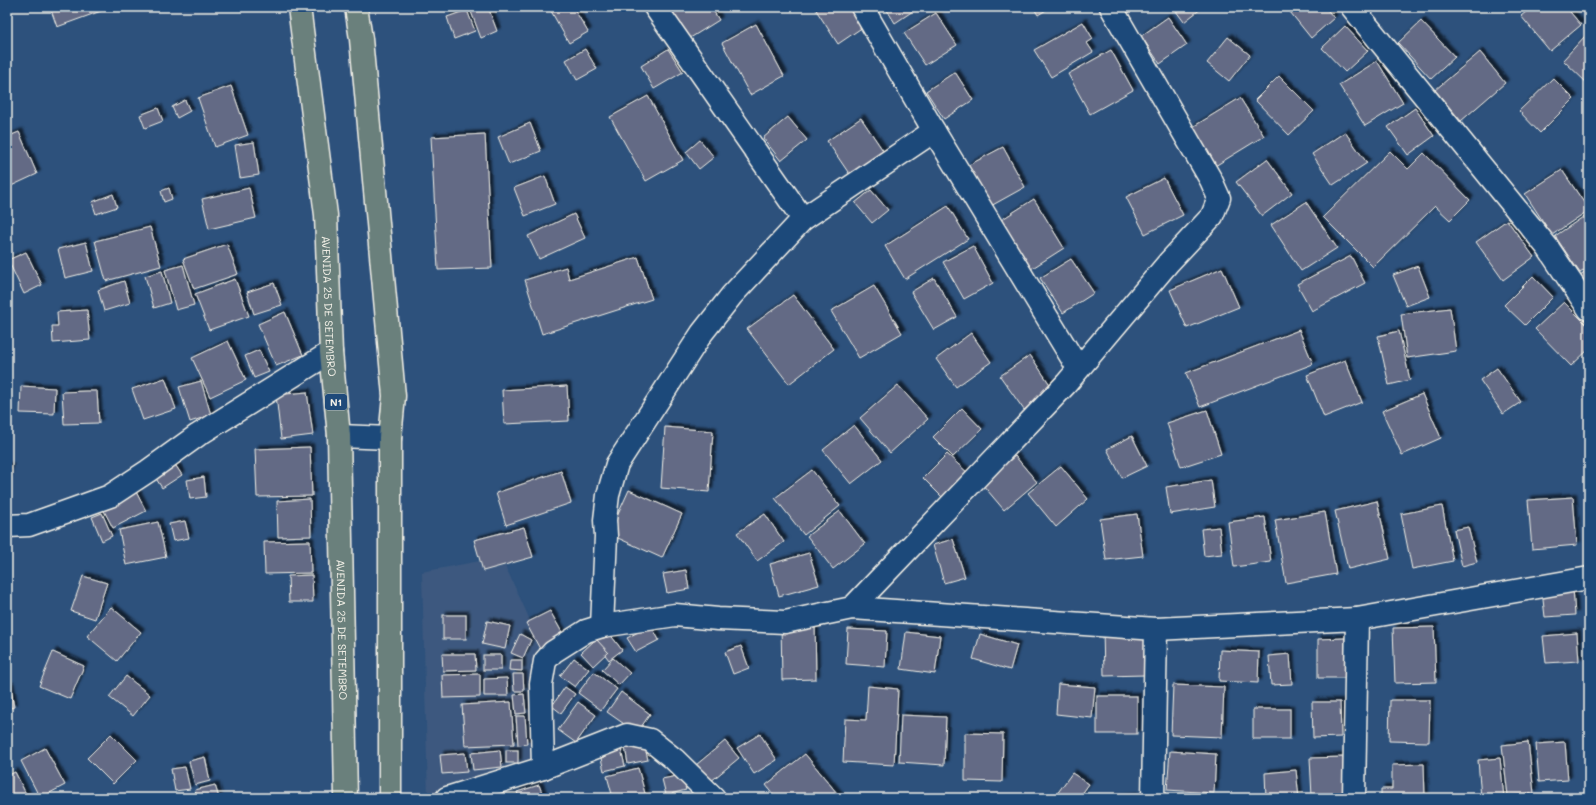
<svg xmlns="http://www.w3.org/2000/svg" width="1596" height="805" font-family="Mali,sans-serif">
	<defs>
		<filter id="shadow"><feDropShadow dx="3.5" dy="-3.5" stdDeviation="1" flood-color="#0009"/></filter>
	</defs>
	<rect width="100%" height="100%" fill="#2d517c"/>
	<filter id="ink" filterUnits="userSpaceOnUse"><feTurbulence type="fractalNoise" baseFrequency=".025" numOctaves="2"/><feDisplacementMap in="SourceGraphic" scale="8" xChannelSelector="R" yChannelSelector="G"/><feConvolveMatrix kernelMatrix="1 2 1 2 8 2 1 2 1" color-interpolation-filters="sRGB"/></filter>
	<g filter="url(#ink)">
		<polygon fill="#3d597f" points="501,557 541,644 530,665 537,766 428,798 422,572"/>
		<g fill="#636b85" stroke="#f4f1e8" filter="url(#shadow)">
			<polygon points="50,7 99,7 101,11 57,27"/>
			<polygon points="474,7 488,7 497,31 481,38 470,9"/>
			<polygon points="558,7 573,7 588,32 569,43 551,11"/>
			<polygon points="668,7 711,7 719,20 687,40"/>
			<polygon points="821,7 850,7 863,27 838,44 816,10"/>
			<polygon points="885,7 919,7 895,23"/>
			<polygon points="1033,7 1051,7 1038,15"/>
			<polygon points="1125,7 1135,7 1128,11"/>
			<polygon points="1173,7 1201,7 1202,8 1184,22"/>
			<polygon points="1286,7 1325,7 1334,18 1311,38"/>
			<polygon points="1532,7 1566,7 1581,25 1550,51 1521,16"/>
			<polygon points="467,10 475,31 454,39 447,17"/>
			<polygon points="936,13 957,45 925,65 904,33"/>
			<polygon points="1168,17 1187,45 1160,64 1141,36"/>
			<polygon points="1421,21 1455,57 1431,79 1398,43"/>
			<polygon points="1083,22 1093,39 1087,43 1093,52 1051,77 1034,50"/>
			<polygon points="756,24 784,76 750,95 722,43"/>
			<polygon points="1345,26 1368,51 1345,72 1322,48"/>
			<polygon points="1585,36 1589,39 1589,85 1563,60"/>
			<polygon points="1228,37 1250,55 1229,81 1207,63"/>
			<polygon points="585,49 597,69 577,80 566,60"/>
			<polygon points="668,49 683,72 654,89 641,66"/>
			<polygon points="1111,50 1133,90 1090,114 1068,74"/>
			<polygon points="1480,52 1505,83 1461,121 1435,90"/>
			<polygon points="1377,61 1403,103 1365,126 1339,85"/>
			<polygon points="955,72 973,100 944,119 926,91"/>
			<polygon points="1279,76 1314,111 1289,135 1255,100"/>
			<polygon points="1553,78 1574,99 1540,133 1519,111"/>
			<polygon points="231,86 248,135 215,147 198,98"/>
			<polygon points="648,96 683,160 646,181 610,117"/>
			<polygon points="1240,98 1264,136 1215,166 1191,128"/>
			<polygon points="185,100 190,111 177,118 172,107"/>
			<polygon points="158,108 163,121 145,128 140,115"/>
			<polygon points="1415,108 1434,136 1408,155 1388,127"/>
			<polygon points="788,117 807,140 781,161 763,138"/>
			<polygon points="861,118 884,152 850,175 827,141"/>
			<polygon points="530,123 541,151 509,164 498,137"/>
			<polygon points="19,132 37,174 9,187 7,182 7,137"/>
			<polygon points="1345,132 1367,163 1333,185 1312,154"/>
			<polygon points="485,134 492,268 438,270 431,137"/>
			<polygon points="700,140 714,157 699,169 686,152"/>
			<polygon points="254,142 259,175 240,178 235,145"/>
			<polygon points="1003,147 1025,187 989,207 967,166"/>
			<polygon points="1390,151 1408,169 1424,153 1470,200 1450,220 1435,206 1373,267 1323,217"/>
			<polygon points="1267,159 1292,193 1262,216 1236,182"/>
			<polygon points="1562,170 1589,210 1552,235 1525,194"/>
			<polygon points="545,176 555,204 525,216 514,188"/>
			<polygon points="1164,178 1183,215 1145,234 1126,197"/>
			<polygon points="169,188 172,199 164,202 161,191"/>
			<polygon points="249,188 256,218 209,229 202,199"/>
			<polygon points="871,190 888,210 872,223 855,203"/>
			<polygon points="113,194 117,207 96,214 92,202"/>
			<polygon points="1034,199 1064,248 1031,269 1001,220"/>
			<polygon points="1306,202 1337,248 1301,271 1271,225"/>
			<polygon points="948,206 968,239 905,279 885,246"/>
			<polygon points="1589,213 1589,267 1580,273 1555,236"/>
			<polygon points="574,214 585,238 539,259 528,236"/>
			<polygon points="1507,220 1534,257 1503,280 1476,242"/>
			<polygon points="150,227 161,266 106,281 95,241"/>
			<polygon points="86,242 93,271 65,278 58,249"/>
			<polygon points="227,244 238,274 194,289 183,259"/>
			<polygon points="973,246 993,283 964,299 943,262"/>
			<polygon points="26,252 42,285 24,294 8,260"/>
			<polygon points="1351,256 1365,283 1312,311 1297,284"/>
			<polygon points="638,257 652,299 542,334 525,280 566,267 569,279"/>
			<polygon points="1071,259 1094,293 1063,313 1040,278"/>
			<polygon points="183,265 194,305 176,310 165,270"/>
			<polygon points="1418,266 1430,297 1406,306 1393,275"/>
			<polygon points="1222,268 1239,307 1187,328 1170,290"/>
			<polygon points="1589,270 1589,290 1580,276"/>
			<polygon points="162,271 170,303 154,308 145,276"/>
			<polygon points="1533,276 1553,297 1525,325 1504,305"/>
			<polygon points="934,278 957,317 934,330 911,292"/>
			<polygon points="235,279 249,316 209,330 195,294"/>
			<polygon points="124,281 130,303 104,311 98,290"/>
			<polygon points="274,283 282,305 254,314 247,292"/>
			<polygon points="874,286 902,333 859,358 831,311"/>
			<polygon points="793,295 834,349 789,384 747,329"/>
			<polygon points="1564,302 1589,327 1589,349 1571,366 1535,329"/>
			<polygon points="1450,308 1456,351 1407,358 1401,314"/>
			<polygon points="87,310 90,340 53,343 52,326 58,326 57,312"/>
			<polygon points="285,312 303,355 276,366 258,324"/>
			<polygon points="1299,330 1313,364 1200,407 1186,373"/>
			<polygon points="1399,331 1410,380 1389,385 1378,336"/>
			<polygon points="971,333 991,362 956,387 936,359"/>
			<polygon points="228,341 246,380 210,397 192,358"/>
			<polygon points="259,350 269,372 254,378 245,356"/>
			<polygon points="1030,355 1053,389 1024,410 1000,376"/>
			<polygon points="1345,360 1362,402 1324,417 1307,375"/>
			<polygon points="1497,368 1521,402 1503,414 1480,380"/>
			<polygon points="165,378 176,409 143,420 132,389"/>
			<polygon points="201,381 211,415 190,422 179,387"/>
			<polygon points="898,385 928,419 890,453 860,418"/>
			<polygon points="21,386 55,388 54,414 20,413"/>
			<polygon points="567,386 569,421 504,424 502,390"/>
			<polygon points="86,391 97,391 99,423 64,424 62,392"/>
			<polygon points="307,392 313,435 281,439 276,395"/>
			<polygon points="1422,394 1441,438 1402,455 1382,411"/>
			<polygon points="962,408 982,429 953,457 933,437"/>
			<polygon points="1207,410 1221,454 1181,467 1167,423"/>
			<polygon points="854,425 882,460 851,484 823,450"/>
			<polygon points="665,427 713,431 709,492 661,488"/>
			<polygon points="1132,436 1147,466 1122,478 1107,449"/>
			<polygon points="310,447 312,496 257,497 255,449"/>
			<polygon points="947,454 970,475 945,500 923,478"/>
			<polygon points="1015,456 1037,482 1004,510 982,484"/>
			<polygon points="174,463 182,475 162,488 155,477"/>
			<polygon points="7,466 10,467 7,481"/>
			<polygon points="1061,466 1088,499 1056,527 1028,493"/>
			<polygon points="812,470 840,506 804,535 775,498"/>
			<polygon points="561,471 571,503 506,525 496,493"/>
			<polygon points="204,477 206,497 190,499 187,480"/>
			<polygon points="1211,480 1215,507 1170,514 1166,487"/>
			<polygon points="134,488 146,511 113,528 101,505"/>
			<polygon points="629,490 682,514 662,558 609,534"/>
			<polygon points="1589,490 1589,511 1584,492"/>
			<polygon points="1573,497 1577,545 1532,549 1528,500"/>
			<polygon points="310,499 311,536 278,537 277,501"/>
			<polygon points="1377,501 1390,559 1348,569 1335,511"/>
			<polygon points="1442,506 1453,561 1412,569 1401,514"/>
			<polygon points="840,511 865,544 833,569 807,536"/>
			<polygon points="1325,512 1336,574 1286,583 1275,520"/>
			<polygon points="102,513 112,536 102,541 92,517"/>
			<polygon points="765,514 784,542 757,561 737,533"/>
			<polygon points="1137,514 1143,556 1106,560 1100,519"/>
			<polygon points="1265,517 1271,562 1234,567 1228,522"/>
			<polygon points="185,521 189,538 173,541 169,524"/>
			<polygon points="158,522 166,557 126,565 119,530"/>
			<polygon points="524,527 533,557 483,571 474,540"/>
			<polygon points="1219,527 1222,554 1204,556 1201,529"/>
			<polygon points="1468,527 1477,562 1462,566 1454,530"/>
			<polygon points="953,539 965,577 944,583 933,545"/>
			<polygon points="310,541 311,573 265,574 264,542"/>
			<polygon points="809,553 819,585 779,596 770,564"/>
			<polygon points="686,570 689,589 667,593 663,574"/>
			<polygon points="312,575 313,602 289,602 288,576"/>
			<polygon points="83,576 107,583 95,619 71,611"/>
			<polygon points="1573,588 1575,615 1545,617 1542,591"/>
			<polygon points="111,607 141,632 117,661 87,636"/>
			<polygon points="550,611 564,636 540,649 526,623"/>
			<rect x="443" y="615" width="23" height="24"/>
			<polygon points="487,621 510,626 505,649 482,644"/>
			<polygon points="815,622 816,679 782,680 781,623"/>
			<polygon points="651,625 659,640 636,652 627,638"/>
			<polygon points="1434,627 1436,682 1395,683 1393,628"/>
			<polygon points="1145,628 1145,675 1104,676 1103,629"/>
			<polygon points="606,629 622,650 609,660 594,640"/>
			<polygon points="848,629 887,631 885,667 846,664"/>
			<polygon points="906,632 940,636 935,674 901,669"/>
			<polygon points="1577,633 1579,661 1546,663 1543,636"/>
			<polygon points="520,634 531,640 523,658 511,653"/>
			<polygon points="980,634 1017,645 1010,670 973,659"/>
			<polygon points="1345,638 1345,678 1318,678 1318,639"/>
			<polygon points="596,639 608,652 593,666 581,653"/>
			<polygon points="741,646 749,668 733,674 725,652"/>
			<polygon points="1220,650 1259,652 1258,683 1219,681"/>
			<polygon points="53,652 84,666 70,699 39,686"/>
			<polygon points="442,654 475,654 476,670 443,671"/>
			<polygon points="1290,654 1292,684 1271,685 1269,656"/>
			<rect x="483" y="655" width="18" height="15"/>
			<polygon points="574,658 589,669 575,687 560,676"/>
			<polygon points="613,658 630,673 619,685 602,670"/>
			<polygon points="510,660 522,660 522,671 509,670"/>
			<polygon points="594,672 617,689 601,710 578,693"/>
			<polygon points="480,674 480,697 443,698 442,675"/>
			<polygon points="513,674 523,674 524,691 514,691"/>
			<polygon points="126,676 150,695 133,716 109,697"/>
			<polygon points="507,678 508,696 484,696 484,679"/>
			<polygon points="1058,684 1095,687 1092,718 1056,714"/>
			<polygon points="1173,685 1224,687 1222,737 1171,735"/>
			<polygon points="10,686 14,707 7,709 7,687"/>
			<polygon points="868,686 898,689 894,765 843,762 845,719 866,720"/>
			<polygon points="565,687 575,694 561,713 552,706"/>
			<polygon points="621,692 650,714 637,733 607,712"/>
			<polygon points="524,694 526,713 516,714 514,695"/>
			<rect x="1097" y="696" width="40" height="38"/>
			<polygon points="1390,700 1430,700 1429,742 1389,741"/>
			<polygon points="511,702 514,744 465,746 462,705"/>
			<polygon points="578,702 596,715 576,743 558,730"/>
			<polygon points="1312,702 1340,702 1341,737 1313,738"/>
			<rect x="1253" y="709" width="37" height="30"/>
			<polygon points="901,715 946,717 944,765 899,762"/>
			<polygon points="516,716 525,716 527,744 518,745"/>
			<polygon points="965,733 1003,734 1002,782 965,781"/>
			<polygon points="111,734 137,760 113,784 87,758"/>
			<polygon points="760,734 777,760 754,774 737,748"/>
			<polygon points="725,741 739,758 710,782 696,765"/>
			<polygon points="1528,742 1534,793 1508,796 1502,745"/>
			<polygon points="1565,742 1568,780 1539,782 1536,744"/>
			<polygon points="644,743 648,760 628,764 625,747"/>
			<polygon points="45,748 65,785 40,798 21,761"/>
			<polygon points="621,749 625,766 604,771 600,754"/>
			<polygon points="500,750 502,767 473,770 471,753"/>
			<rect x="506" y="750" width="12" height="13"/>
			<polygon points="1170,751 1216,754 1214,793 1167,790"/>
			<polygon points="465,753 467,772 442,774 440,755"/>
			<polygon points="805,754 841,798 776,798 766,785"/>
			<polygon points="205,757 210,781 195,785 189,761"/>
			<polygon points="1346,757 1348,795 1312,797 1310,758"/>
			<polygon points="1500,758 1504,798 1481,798 1478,760"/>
			<polygon points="1424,764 1425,798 1381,798 1381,789 1392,789 1392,765"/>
			<polygon points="185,767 190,789 175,791 171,769"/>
			<polygon points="638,768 646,797 613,798 607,776"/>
			<polygon points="1296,770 1299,798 1266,798 1265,773"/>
			<polygon points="15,772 28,798 7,798 7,776"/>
			<polygon points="1072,773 1089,784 1079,798 1054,798"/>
			<polygon points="682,775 686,790 666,795 662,779"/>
			<polygon points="215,785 219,798 197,798 195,790"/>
			<polygon points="539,785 544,798 519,798 517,792"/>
			<polygon points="516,795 517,798 502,798"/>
			<polygon points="1134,796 1134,798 1110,798"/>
		</g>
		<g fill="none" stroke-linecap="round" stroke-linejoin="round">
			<g stroke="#f4f1e8" stroke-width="25">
				<g id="minor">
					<polyline points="655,7 803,219"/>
					<polyline points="862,7 934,131 1078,368"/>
					<polyline points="1352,7 1548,248 1589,309"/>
					<polyline points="339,436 390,438"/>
					<polyline points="7,526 29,525 110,496 148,471 198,435 331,352"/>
					<polyline points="852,608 1066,384 1169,262 1212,216 1219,198 1211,180 1111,7"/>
					<polyline points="1357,619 1589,578"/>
					<polyline points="602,626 606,536 605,520 608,495 617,464 702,333 732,295 803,219 934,131"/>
					<polyline points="543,768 541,684 545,661 553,652 586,631 602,626 675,615 718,619 785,622 852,608 1156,629 1357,619 1354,798"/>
					<polyline points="447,798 543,768 627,735 650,740 674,759 714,798"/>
					<polyline points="1153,798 1156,629"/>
				</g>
			</g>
			<g stroke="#f4f1e8" stroke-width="25">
				<g id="highway">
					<path id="s1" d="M299 7 326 215 331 352 339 436 346 798"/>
					<polyline points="356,7 361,39 394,396 390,438 390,798"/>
				</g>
			</g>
			<use href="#minor" stroke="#1f4a7a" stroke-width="22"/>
			<use href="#highway" stroke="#6a807c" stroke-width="22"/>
		</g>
	</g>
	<g text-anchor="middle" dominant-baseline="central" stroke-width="3" stroke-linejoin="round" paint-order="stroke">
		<rect fill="#1f4a7a" stroke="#b4bfc7" stroke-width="1" x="325" y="394" width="22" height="16" rx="3"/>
		<g font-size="10" font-weight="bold" fill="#f4f1e8">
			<text x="336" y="402">N1</text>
		</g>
		<g font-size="11" fill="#f4f1e8" stroke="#1f4a7a">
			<text stroke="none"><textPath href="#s1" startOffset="301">AVENIDA 25 DE SETEMBRO</textPath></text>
			<text stroke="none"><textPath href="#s1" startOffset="625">AVENIDA 25 DE SETEMBRO</textPath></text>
		</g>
	</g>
	<rect width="1596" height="805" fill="none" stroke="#1f4a7a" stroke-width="24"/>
	<rect x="12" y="12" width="1572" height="781" fill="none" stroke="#f4f1e8" stroke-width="1.5" filter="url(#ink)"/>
</svg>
